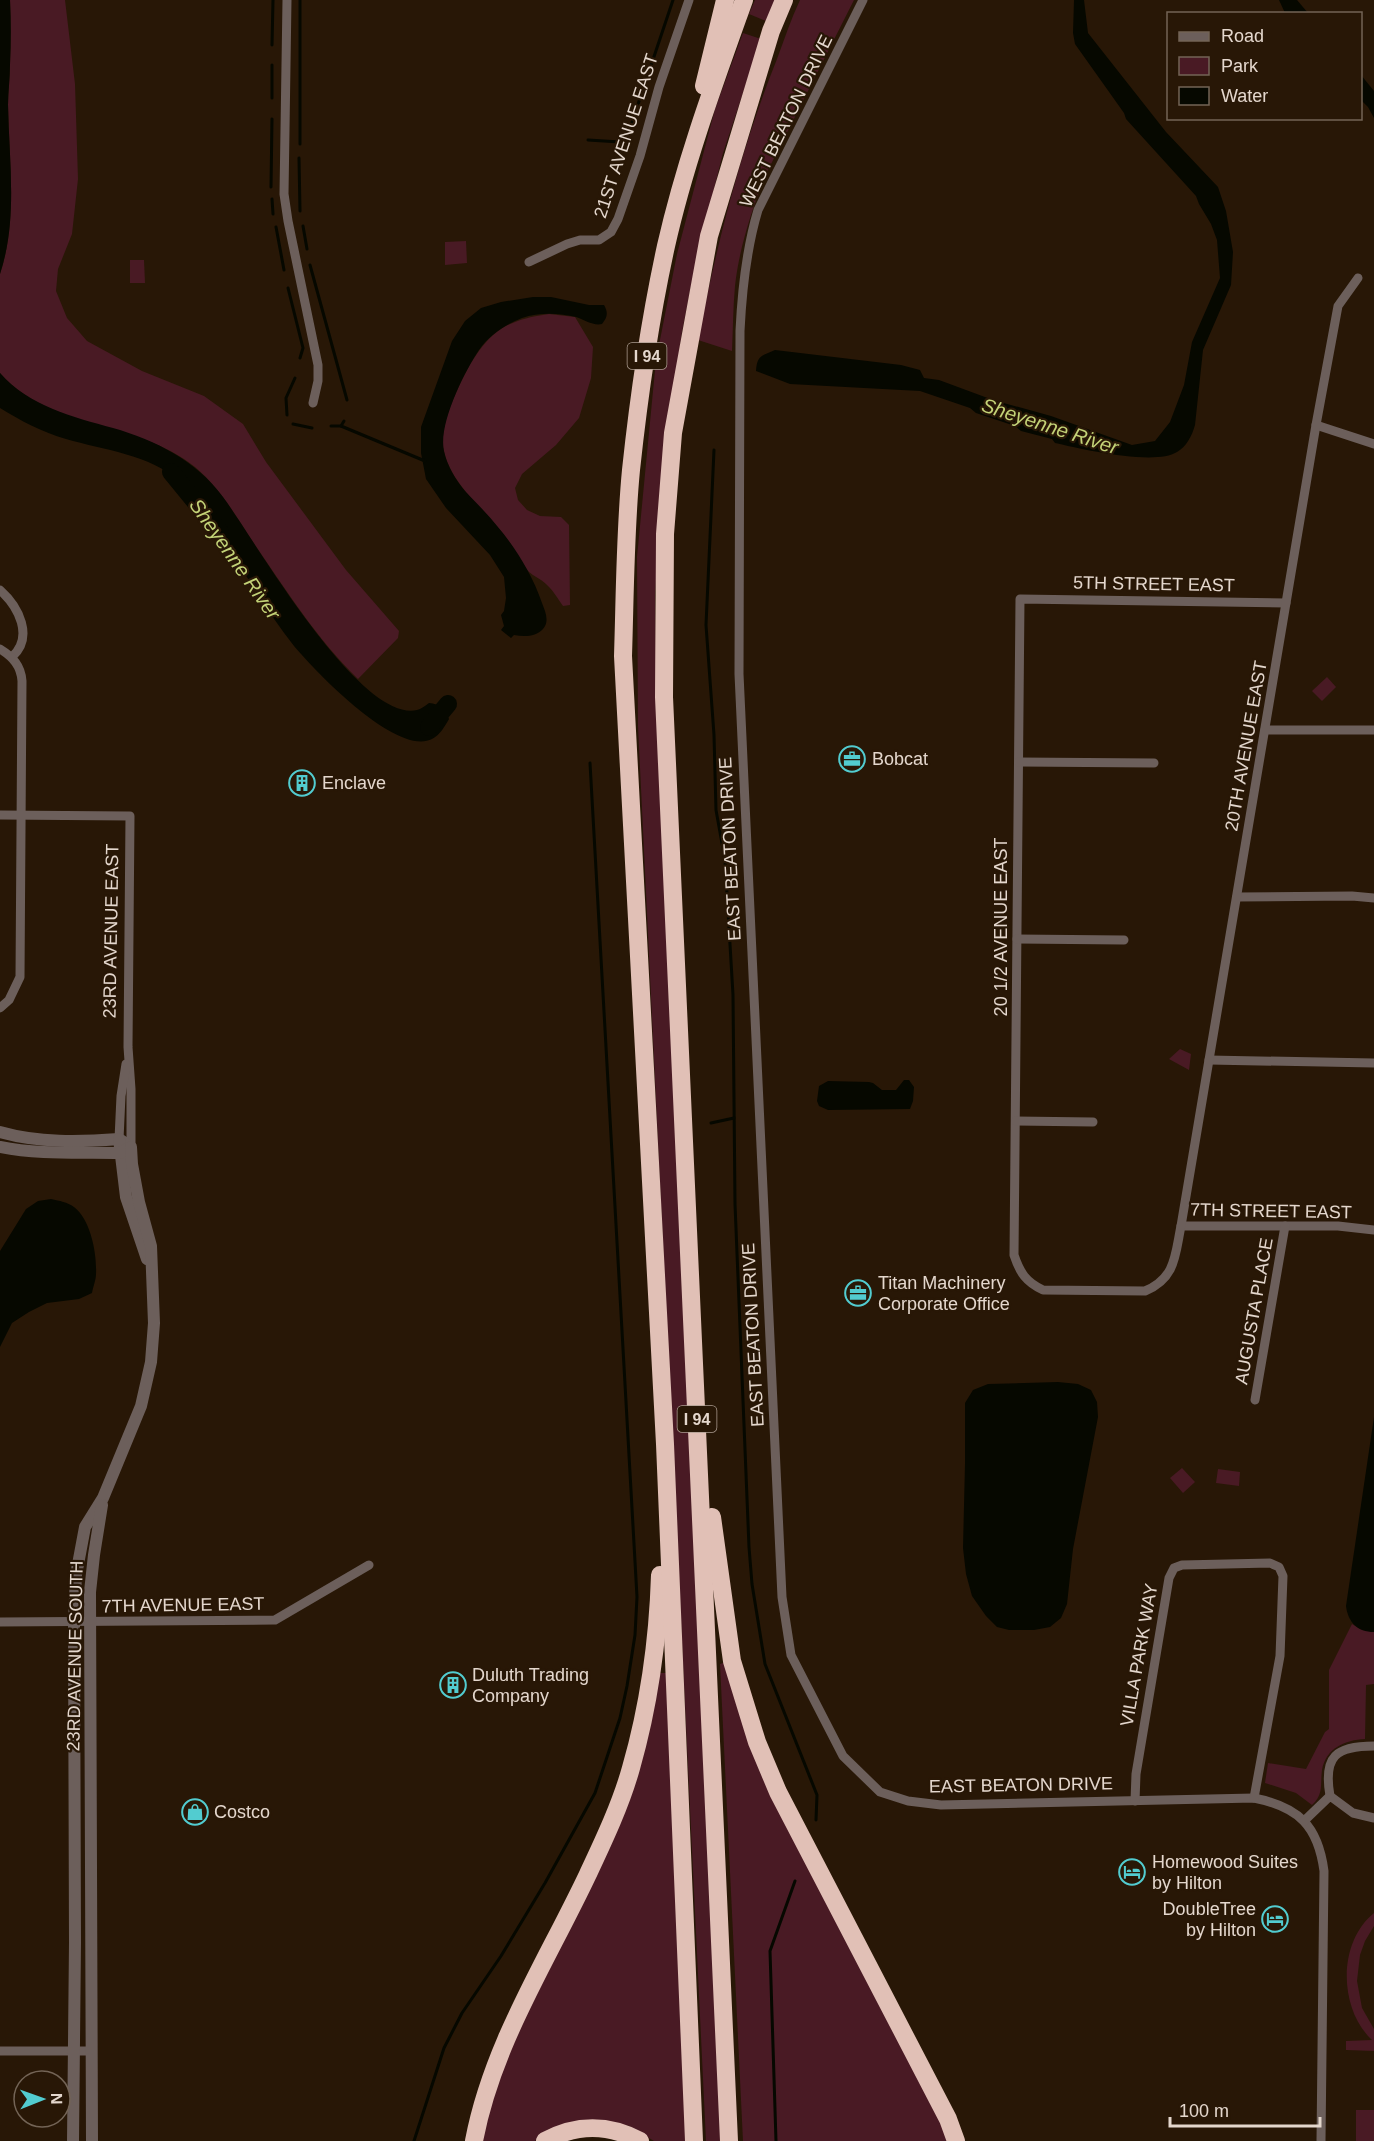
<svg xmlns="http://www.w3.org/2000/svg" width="1374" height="2141" font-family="Helvetica,sans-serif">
	<rect width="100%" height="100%" fill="#281706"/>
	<g fill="#491a24">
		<path d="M10 0H65L75 84 78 179 72 234 58 269 56 291 67 318 87 341 142 371 204 396 243 424 266 462 346 570 399 631 398 638 358 679C316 638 286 590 253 542 236 516 219 487 195 467 137 420 50 431 0 373V274C18 219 9 162 8 105 8 92 10 78 10 64 11 43 11 21 10 0Z"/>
		<polygon points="755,0 775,0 766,21 749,14"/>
		<path d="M800 0H854L764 178C751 213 739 249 735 286 733 307 733 329 732 351L698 340C717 244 740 151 777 59 784 40 791 19 800 0Z"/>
		<polygon points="743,33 761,39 723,153 696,261 682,332 664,458 655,595 657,725 724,2141 706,2141 638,726 637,557 656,360 677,254 715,109"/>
		<polygon points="466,241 467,263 445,265 445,242"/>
		<polygon points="130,260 144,260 145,283 130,283"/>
		<path d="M549 314 575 317 593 347 591 378 579 418 556 445 522 474 515 488 518 500 527 510 540 516 561 517 569 525 570 605 563 606C558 599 553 590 546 584 541 579 533 576 528 571 520 561 515 550 508 540 487 511 453 488 444 452 438 427 456 392 467 370 489 332 505 320 549 314Z"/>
		<polygon points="1327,677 1336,687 1322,701 1312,691"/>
		<polygon points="1180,1049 1191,1054 1189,1070 1169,1059"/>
		<polygon points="1182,1468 1195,1482 1183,1493 1170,1478"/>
		<polygon points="1218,1469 1240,1472 1239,1486 1216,1483"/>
		<path d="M1352 1624 1360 1629 1374 1632V1684L1366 1685 1365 1739C1345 1740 1326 1748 1322 1770 1320 1785 1324 1794 1312 1805L1296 1793 1265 1783 1268 1763 1306 1769 1325 1732 1329 1729V1670Z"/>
		<polygon points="726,1662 949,2141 743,2141 720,1664"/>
		<polygon points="659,1673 666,1673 689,2141 654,2141 629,2126 613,2122 539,2138 535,2141 480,2141 507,2053 590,1885"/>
		<path d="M1374 1913V1926L1365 1941 1360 1955 1357 1981 1362 2008 1374 2029V2051L1346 2050V2041L1372 2040C1339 2009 1337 1943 1374 1913Z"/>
		<rect x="1356" y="2110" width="18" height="31"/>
	</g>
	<g fill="#060800">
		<path d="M0 0H10C11 21 11 43 10 64 10 78 8 92 8 105 9 162 18 219 0 274Z"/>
		<path d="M1074 0H1084L1088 33 1166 132 1218 187 1226 211 1233 252 1231 285 1203 350 1195 425C1192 436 1186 447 1177 452 1155 466 1081 449 1055 443L1052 439 1021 431 1015 426 976 413 970 408 920 391 790 384 756 371C757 355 762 356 775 350L901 365 920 370 924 378 939 380 993 400 1051 416 1132 445 1155 441 1170 422 1184 385 1192 342 1220 278 1217 240 1211 224 1199 204 1196 196 1126 119 1124 113 1075 44 1073 33Z"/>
		<polygon points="1279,0 1297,0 1308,13 1285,13"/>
		<polygon points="1361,75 1374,91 1374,118 1368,107 1361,100"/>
		<path d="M533 297H551L589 305H604C608 312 608 317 602 324 593 326 585 320 576 317 560 313 539 312 522 318 506 324 489 335 479 350 464 372 438 425 444 451 447 466 456 480 465 491 471 498 478 504 484 511 509 538 530 568 542 603 545 611 550 621 543 629 536 637 524 637 514 635L511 638 501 630 504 626 501 615 504 611 506 598 504 577 490 555 446 508 426 479 421 453V427L452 341 465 321 481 308 501 302Z"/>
		<path d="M0 373C29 406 73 417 113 428 155 440 197 461 223 497 254 539 359 723 417 710 421 709 425 706 429 703 440 704 444 709 449 719 445 726 440 735 432 739 397 757 315 671 294 646 264 608 241 565 213 525 203 511 193 494 180 482 150 454 103 450 66 439 42 432 21 421 0 408Z"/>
		<polygon points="904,1080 909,1080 914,1087 913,1101 910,1109 828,1110 819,1106 817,1101 819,1086 828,1081 869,1082 873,1083 882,1090 896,1090"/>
		<path d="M51 1199C60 1201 67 1202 74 1207 91 1220 97 1254 96 1274 96 1280 93 1287 92 1293L79 1299 47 1303 29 1312 12 1323 0 1347V1251L26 1209 38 1201Z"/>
		<polygon points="1058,1382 1078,1384 1091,1390 1097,1402 1098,1417 1073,1549 1067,1604 1061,1618 1050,1627 1034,1630 1009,1630 997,1627 986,1616 972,1596 966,1574 963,1548 965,1464 965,1403 973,1390 988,1384"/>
		<path d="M1374 1417V1632C1357 1632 1348 1622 1346 1606Z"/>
	</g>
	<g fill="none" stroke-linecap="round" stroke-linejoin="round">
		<g stroke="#060800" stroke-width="3">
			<polyline points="272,45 273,0"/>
			<polyline points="272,98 272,65"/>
			<polyline points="588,140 620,142 626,140 673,0"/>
			<polyline points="300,144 300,0"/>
			<polyline points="299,158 300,211"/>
			<polyline points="271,187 272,119"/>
			<polyline points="272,199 273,214"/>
			<polyline points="303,226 307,249"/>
			<polyline points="276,227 284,270"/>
			<polyline points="310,265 347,400"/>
			<polyline points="288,288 303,348 300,358"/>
			<polyline points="287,415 286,398 295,378"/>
			<polyline points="344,421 341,426 425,461"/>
			<polyline points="293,424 312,428"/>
			<polyline points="331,426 341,426"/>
			<polyline points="714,450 706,625 714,735 716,810 725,860 733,995 735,1204 749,1547 752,1584 765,1664 817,1795 816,1820"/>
			<polyline points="711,1123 734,1118"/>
			<polyline points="414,2141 444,2048 462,2013 501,1956 545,1883 595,1793 620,1718 627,1686 635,1635 637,1597 590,763"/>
			<polyline points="776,2141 770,1951 795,1881"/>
		</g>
		<g stroke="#060800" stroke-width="18">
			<polyline points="171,472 220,532"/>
			<polyline points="429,727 448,704"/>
		</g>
		<g stroke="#6c5f5b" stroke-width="9">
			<polyline points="287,0 284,194 288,221 318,365 318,381 313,403"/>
			<path d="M863 0 758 210C746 250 742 289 740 331L739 674 782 1597 791 1655 843 1756 880 1792 908 1801 941 1805 1254 1798C1299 1807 1318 1826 1324 1871L1321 2141"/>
			<polyline points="529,262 567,244 580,240 599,240 611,232 618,219 640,156 659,87 689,0"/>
			<polyline points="1316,425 1374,444"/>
			<path d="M0 590C19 607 34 637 12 657"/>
			<path d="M1286 603 1020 599 1014 1255C1020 1273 1026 1282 1043 1290L1145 1291C1176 1278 1175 1255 1181 1226H1338L1374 1230"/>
			<path d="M0 649C13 657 21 666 22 681L20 977 9 1000 0 1008"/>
			<polyline points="1265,730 1374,730"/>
			<polyline points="1019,762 1154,763"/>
			<polyline points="0,815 130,816 128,1047 131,1089 131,1147"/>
			<polyline points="1237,897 1352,896 1374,898"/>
			<polyline points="1017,939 1124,940"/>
			<polyline points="1209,1060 1374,1063"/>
			<polyline points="1016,1121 1093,1122"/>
			<polyline points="119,1139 121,1096 126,1064"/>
			<polyline points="1181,1226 1316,425 1338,306 1358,278"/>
			<polyline points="1255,1400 1285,1226"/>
			<polyline points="0,1622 275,1620 369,1565"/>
			<path d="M1330 1796C1323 1756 1336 1746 1374 1746"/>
			<polyline points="1135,1801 1136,1774 1169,1578 1174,1568 1182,1565 1270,1563 1279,1567 1283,1576 1280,1656 1254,1798"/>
			<polyline points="1304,1821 1330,1796 1353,1813 1374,1818"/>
			<polyline points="0,2051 92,2051"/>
		</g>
		<g stroke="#6c5f5b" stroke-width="12">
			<path d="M0 1132C39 1143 79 1142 119 1139L125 1143"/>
			<polyline points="119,1139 126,1197 147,1259"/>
			<path d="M0 1147C39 1155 80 1152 120 1153L127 1149"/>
			<polyline points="73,2141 75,1942 74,1621 76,1575 85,1527 103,1498 141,1406 151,1362 154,1323 151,1246 139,1202 132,1164 131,1147"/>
			<polyline points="92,2141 90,1592 94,1555 102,1505"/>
		</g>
		<g stroke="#e1c0b6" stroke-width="18">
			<polyline points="704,86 725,0"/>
			<polyline points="712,1517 732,1661 757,1742 778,1792 948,2119 956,2141"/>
			<path d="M474 2141C492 2045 547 1961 588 1874 604 1840 621 1804 631 1768 649 1705 658 1640 660 1575"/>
			<path d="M545 2141C576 2124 609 2124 640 2141"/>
			<path d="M694 2141 665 1444 623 656C625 594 625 532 631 470 639 395 650 319 666 246 685 162 715 81 744 0"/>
			<polyline points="729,2141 664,697 665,534 673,433 709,236 771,31 784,0"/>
		</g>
	</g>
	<defs>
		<g id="office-ring" transform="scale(1.35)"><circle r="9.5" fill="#281706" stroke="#52ccd0" stroke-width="1.5"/><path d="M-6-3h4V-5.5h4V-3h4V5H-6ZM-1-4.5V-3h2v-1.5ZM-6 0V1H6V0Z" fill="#52ccd0"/></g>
		<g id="building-ring" transform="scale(1.35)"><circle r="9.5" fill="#281706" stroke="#52ccd0" stroke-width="1.5"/><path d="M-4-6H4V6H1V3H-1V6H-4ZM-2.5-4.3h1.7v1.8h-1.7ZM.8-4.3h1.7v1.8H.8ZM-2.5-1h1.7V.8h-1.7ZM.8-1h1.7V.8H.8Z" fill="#52ccd0"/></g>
		<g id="shop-ring" transform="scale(1.35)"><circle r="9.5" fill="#281706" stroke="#52ccd0" stroke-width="1.5"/><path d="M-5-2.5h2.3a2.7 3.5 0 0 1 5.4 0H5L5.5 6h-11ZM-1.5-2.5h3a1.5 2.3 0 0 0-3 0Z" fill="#52ccd0"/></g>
		<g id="hotel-ring" transform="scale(1.35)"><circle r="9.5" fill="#281706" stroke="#52ccd0" stroke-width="1.5"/><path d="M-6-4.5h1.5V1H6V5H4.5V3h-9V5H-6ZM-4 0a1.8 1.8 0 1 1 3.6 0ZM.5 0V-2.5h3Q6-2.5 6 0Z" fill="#52ccd0"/></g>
	</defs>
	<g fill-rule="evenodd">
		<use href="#office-ring" x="852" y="759"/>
		<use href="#building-ring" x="302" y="783"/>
		<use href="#office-ring" x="858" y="1293"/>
		<use href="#building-ring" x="453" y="1685"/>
		<use href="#shop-ring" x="195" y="1812"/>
		<use href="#hotel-ring" x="1132" y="1872"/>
		<use href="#hotel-ring" x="1275" y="1919"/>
	</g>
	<g text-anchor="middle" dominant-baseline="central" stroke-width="4.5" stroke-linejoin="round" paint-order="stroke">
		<g fill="#281706" stroke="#ac9d91" stroke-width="1.5">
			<rect x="627.5" y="343" width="39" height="26" rx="4.5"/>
			<rect x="677.5" y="1406" width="39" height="26" rx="4.5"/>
		</g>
		<g font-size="16" font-weight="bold" fill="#e4d7cd">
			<text x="647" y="356">I 94</text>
			<text x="697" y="1419">I 94</text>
		</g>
		<g font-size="18" fill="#e4d7cd" stroke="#281706">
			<text transform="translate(786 121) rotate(-64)">WEST BEATON DRIVE</text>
			<text transform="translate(626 136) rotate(-72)">21ST AVENUE EAST</text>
			<text transform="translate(1154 584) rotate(1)">5TH STREET EAST</text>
			<text transform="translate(1246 746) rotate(-80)">20TH AVENUE EAST</text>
			<text transform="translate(730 849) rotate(-93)">EAST BEATON DRIVE</text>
			<text transform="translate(1001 927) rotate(-90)">20 1/2 AVENUE EAST</text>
			<text transform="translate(111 931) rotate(-89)">23RD AVENUE EAST</text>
			<text transform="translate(1271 1211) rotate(1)">7TH STREET EAST</text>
			<text transform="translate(1254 1311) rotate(-80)">AUGUSTA PLACE</text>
			<text transform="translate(753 1335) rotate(-93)">EAST BEATON DRIVE</text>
			<text transform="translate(183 1605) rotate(-1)">7TH AVENUE EAST</text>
			<text transform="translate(1139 1655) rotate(-80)">VILLA PARK WAY</text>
			<text transform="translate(75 1656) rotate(-89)">23RD AVENUE SOUTH</text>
			<text transform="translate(1021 1785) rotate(-1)">EAST BEATON DRIVE</text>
		</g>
		<g font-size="18" fill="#e4d7cd" stroke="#281706" text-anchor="start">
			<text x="872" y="759">Bobcat</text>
			<text x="322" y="783">Enclave</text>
			<text x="878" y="1283">Titan Machinery<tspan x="878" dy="21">Corporate Office</tspan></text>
			<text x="472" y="1675">Duluth Trading<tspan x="472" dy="21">Company</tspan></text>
			<text x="214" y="1812">Costco</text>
			<text x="1152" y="1862">Homewood Suites<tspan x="1152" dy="21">by Hilton</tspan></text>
			<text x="1256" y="1909" text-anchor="end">DoubleTree<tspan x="1256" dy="21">by Hilton</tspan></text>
		</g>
		<g font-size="20" font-style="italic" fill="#c3d277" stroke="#281706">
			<text transform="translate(1050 426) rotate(18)">Sheyenne River</text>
			<text transform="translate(235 559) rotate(55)">Sheyenne River</text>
		</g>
	</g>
	<rect x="1167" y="12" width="195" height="108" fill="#281706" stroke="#736456" stroke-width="1.5"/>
	<rect x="1179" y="32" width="30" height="9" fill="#6c5f5b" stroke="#736456" stroke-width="1.5"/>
	<text x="1221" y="42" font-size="18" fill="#e4d7cd">Road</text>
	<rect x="1179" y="57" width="30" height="18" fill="#491a24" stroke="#736456" stroke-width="1.5"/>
	<text x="1221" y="72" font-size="18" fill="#e4d7cd">Park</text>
	<rect x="1179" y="87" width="30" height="18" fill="#060800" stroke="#736456" stroke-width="1.5"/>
	<text x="1221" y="102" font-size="18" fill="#e4d7cd">Water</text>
	<g transform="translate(42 2099) rotate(89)"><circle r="28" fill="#281706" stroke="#736456" stroke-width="1.5"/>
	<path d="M0-4.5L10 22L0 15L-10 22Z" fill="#52ccd0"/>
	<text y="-9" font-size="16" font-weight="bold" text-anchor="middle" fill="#e4d7cd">N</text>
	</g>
	<path d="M1170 2117v9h150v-9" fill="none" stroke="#e4d7cd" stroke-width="3"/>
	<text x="1179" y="2117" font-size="18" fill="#e4d7cd" stroke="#281706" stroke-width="4.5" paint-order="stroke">100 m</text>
</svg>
